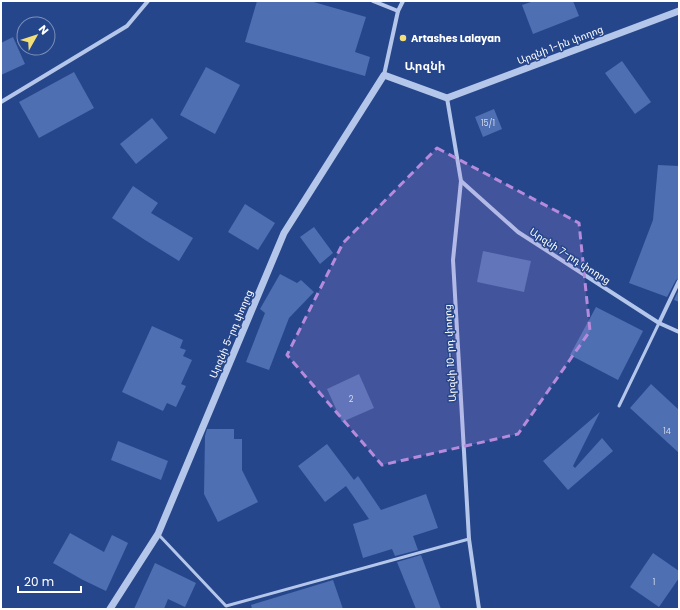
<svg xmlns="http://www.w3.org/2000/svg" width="680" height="610" font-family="Poppins,'Noto Sans Armenian',sans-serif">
	<rect width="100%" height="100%" fill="#26468b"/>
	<g fill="#4e6fb2">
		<polygon points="257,1 310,1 366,17 355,52 370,57 365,76 245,42"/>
		<polygon points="534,1 573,1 579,16 533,34 522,5"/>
		<polygon points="13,37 25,64 1,75 1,43"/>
		<polygon points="622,61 651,102 635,114 605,73"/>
		<polygon points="206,67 240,85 215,134 180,115"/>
		<polygon points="74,72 94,108 39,138 19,102"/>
		<polygon points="494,109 502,129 483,137 475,117"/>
		<polygon points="152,118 168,138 136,164 120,144"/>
		<polygon points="658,165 679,166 679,278 676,280 667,297 629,283 653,220"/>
		<polygon points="133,186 158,203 151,213 193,238 179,261 145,240 112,218"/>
		<polygon points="245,204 275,223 258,250 228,232"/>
		<polygon points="314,227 333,253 320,264 300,237"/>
		<polygon points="483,251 531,261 524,292 477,282"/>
		<polygon points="280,274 297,283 301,280 314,292 289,318 269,370 246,362 265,313 260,309"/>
		<polygon points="679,289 679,302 674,300"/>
		<polygon points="596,307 643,331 618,380 570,355"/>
		<polygon points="152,326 183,340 180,348 186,350 183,356 192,360 181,384 186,386 176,407 167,403 163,411 122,392"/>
		<polygon points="359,374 374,408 342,422 327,389"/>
		<polygon points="651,384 679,410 679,453 630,408"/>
		<polygon points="600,412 573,466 575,468 602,438 613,451 568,490 543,461"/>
		<polygon points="207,429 234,429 234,439 242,439 242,470 258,502 218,522 204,494 205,436"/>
		<polygon points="118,441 168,461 161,480 111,460"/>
		<polygon points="327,444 354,480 358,476 381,510 426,494 438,528 413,536 418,550 395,556 392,549 363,558 353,524 369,519 346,486 325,502 298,466"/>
		<polygon points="70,533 104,552 112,535 128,543 106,591 83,580 53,563"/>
		<polygon points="653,553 679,571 679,578 659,607 630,587"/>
		<polygon points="421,555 441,609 416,609 397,562"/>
		<polygon points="155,563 196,583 185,607 168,599 164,609 134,609"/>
		<polygon points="333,580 343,609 252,609 251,605"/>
	</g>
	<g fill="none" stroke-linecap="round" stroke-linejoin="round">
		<g stroke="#b4c6ea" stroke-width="3">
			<polyline points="619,406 659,323"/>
			<polyline points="158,534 226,606 469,539"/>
		</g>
		<g stroke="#b4c6ea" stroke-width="4">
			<polyline points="373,1 398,11"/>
			<polyline points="384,75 398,11 403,1"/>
			<polyline points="447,98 461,181 453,260 469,539 479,609"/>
			<polyline points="1,102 127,26 148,1"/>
			<polyline points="461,181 518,232 659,323 679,332"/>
			<polyline points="659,323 679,281"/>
		</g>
		<polyline stroke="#b4c6ea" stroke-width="7" points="110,609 158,534 284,233 384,75 447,98 679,11"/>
	</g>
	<path fill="#b68bdc" fill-opacity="0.2" stroke="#b68bdc" stroke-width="3" stroke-dasharray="8 5" stroke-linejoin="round" d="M437 148 579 223 590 331 518 434 382 465 287 355 343 243Z"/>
	<circle fill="#f3df79" stroke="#26468b" stroke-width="1.5" cx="403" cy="38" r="4"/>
	<g text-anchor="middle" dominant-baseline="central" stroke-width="3" stroke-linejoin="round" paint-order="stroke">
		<g font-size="8" fill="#d3dbec">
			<text x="488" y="123">15/1</text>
			<text x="351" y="399">2</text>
			<text x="667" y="431">14</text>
			<text x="654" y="582">1</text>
		</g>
		<g font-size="10" font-weight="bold" fill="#fff" stroke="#26468b" text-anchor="start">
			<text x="411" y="38">Artashes Lalayan</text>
		</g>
		<g font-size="10" fill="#fff" stroke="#26468b">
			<text transform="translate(560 45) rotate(-21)">Արզնի 1-ին փողոց</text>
			<text transform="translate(570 256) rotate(33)">Արզնի 7-րդ փողոց</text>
			<text transform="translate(231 334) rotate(-67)">Արզնի 5-րդ փողոց</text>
			<text transform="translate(450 353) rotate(-93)">Արզնի 10-րդ փողոց</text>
		</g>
		<g font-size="12" font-weight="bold" fill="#fff" stroke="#26468b">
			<text x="425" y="65">Արզնի</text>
		</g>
	</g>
	<rect width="680" height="610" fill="none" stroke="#ffffff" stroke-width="4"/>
	<g transform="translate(36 36) rotate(51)"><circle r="19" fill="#26468b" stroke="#7d90b9"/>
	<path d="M0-3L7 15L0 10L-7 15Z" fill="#f3df79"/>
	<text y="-6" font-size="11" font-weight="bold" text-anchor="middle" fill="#ffffff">N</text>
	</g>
	<path d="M18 586v6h63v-6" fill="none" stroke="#ffffff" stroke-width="2"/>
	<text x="24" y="586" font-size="12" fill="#ffffff" stroke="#26468b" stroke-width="3" paint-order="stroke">20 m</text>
</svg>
